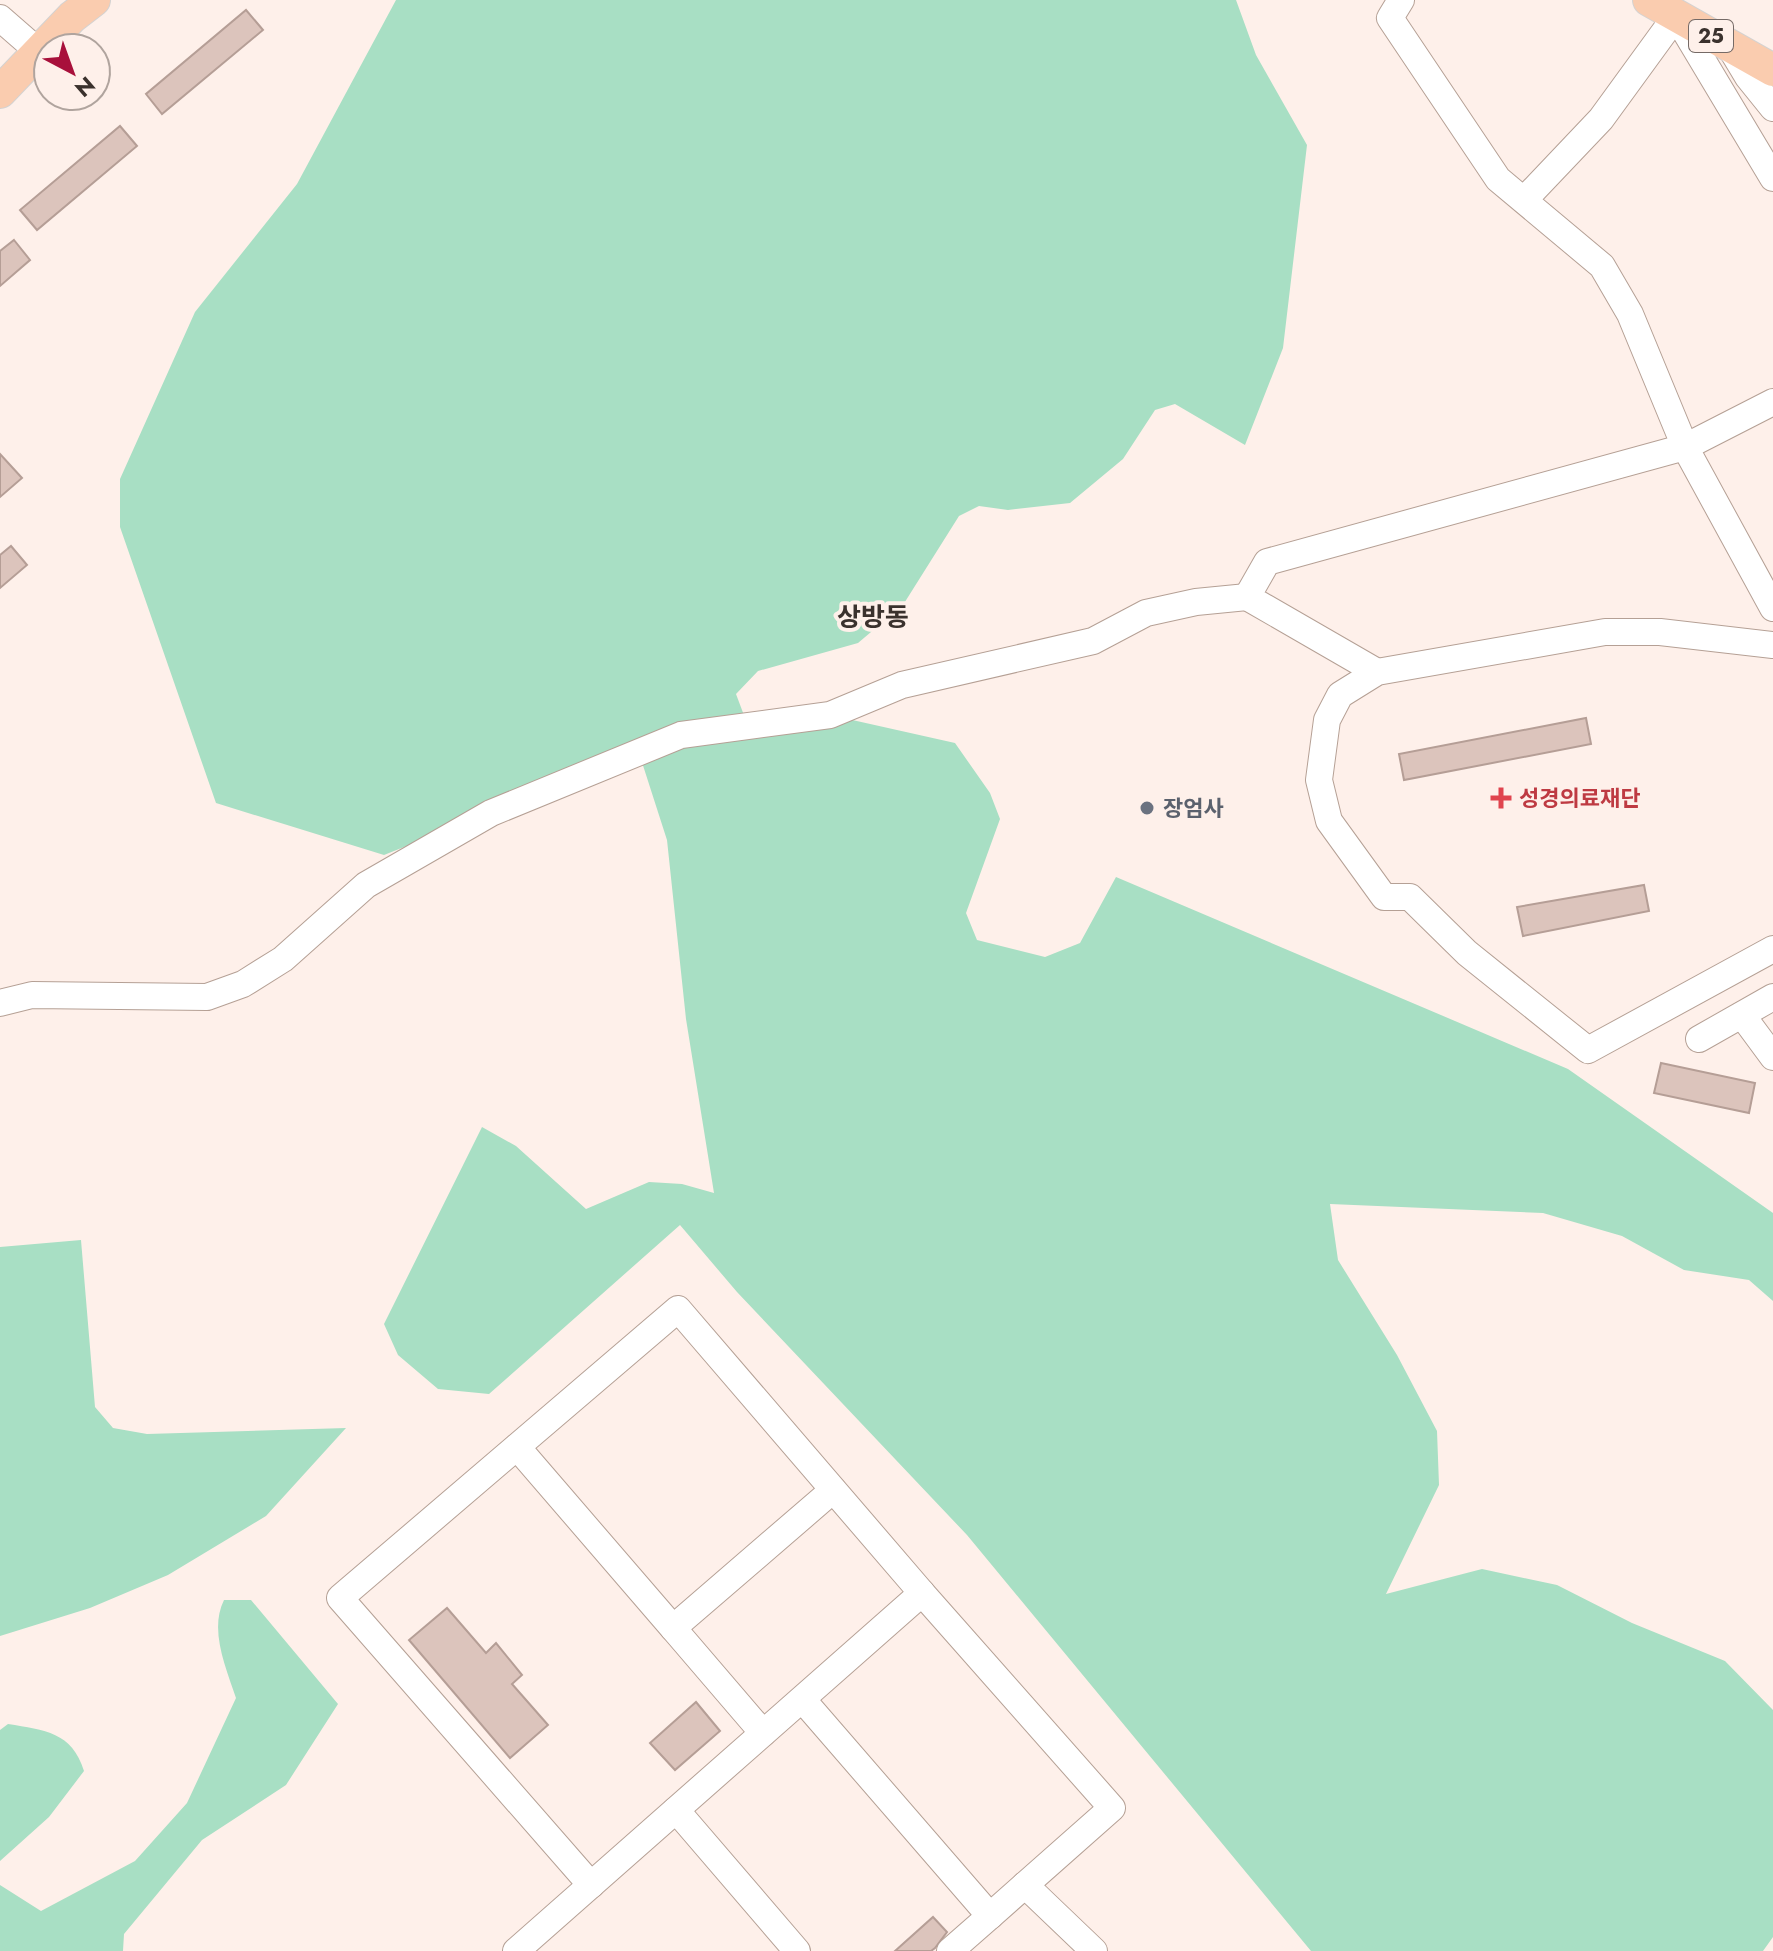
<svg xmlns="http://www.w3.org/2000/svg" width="1773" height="1951" font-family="Jost,'Noto Sans KR',sans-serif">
	<rect width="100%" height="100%" fill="#fef0ea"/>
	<g fill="#a8dfc4">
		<polygon points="396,0 1236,0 1256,55 1307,145 1283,348 1245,445 1175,404 1155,410 1123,459 1070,503 1008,510 979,506 959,516 903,605 858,643 758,671 736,694 748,726 830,715 955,743 990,793 1000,819 966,913 977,940 1045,957 1080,943 1116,877 1568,1069 1773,1213 1773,1301 1749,1280 1684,1270 1622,1236 1543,1213 1330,1204 1338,1260 1397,1355 1437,1431 1439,1485 1386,1594 1482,1569 1557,1585 1632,1623 1725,1661 1773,1710 1773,1937 1763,1951 1311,1951 967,1535 737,1292 680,1225 489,1394 438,1389 398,1355 384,1324 482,1127 516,1146 586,1209 649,1182 682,1184 714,1193 686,1019 667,840 639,753 384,855 216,803 120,527 120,479 195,312 297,184"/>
		<polygon points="81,1240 95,1407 113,1428 147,1434 346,1428 266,1516 168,1575 90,1608 0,1636 0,1247"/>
		<path d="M224 1600H251L338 1704 286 1785 202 1840 124 1934 123 1951H0V1885L41 1911 135 1861 187 1803 236 1698C226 1668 209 1630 224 1600Z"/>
		<path d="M8 1724C45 1730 72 1732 84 1771L49 1817 0 1861V1730Z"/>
	</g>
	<g fill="#dcc4bc" stroke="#b59e96" stroke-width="2">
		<polygon points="246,10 263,30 162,114 146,94"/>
		<polygon points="120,126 137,146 37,230 20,210"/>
		<polygon points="14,240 30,260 0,286 0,251"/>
		<polygon points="0,454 22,478 0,497"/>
		<polygon points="11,546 27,565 0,588 0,555"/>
		<polygon points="1586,718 1591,744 1404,780 1399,754"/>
		<polygon points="1644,885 1649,911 1523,936 1517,907"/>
		<polygon points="1661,1063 1755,1083 1749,1113 1654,1093"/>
		<polygon points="447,1608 486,1653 496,1643 522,1675 512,1684 548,1725 510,1758 409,1640"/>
		<polygon points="696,1702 720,1731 675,1770 650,1743"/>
		<polygon points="933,1917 947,1932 935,1948 931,1951 895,1951"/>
	</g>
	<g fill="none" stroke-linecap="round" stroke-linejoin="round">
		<g stroke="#b5a095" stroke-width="28">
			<g id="minor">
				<polyline points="1401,0 1390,18 1498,179 1602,266 1630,314 1685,447 1773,608"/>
				<polyline points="0,18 39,52"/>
				<polyline points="1730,47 1748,77 1773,108"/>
				<polyline points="1524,200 1601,119 1676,16 1773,178"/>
				<polyline points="1773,645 1660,632 1605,632 1377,672 1340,695 1327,720 1319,780 1329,821 1384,897 1410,897 1467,953 1588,1050 1773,949"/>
				<polyline points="1377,672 1247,597 1267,562 1685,447 1773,402"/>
				<polyline points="0,1003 32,995 207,997 243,984 283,959 366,885 491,813 681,735 830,715 902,685 1093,641 1146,613 1196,602 1247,597"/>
				<polyline points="1742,1015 1773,1057"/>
				<polyline points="1699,1039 1773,997"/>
				<polyline points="517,1447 673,1628"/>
				<polyline points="763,1733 673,1628 833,1490"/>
				<polyline points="676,1810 797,1951"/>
				<polyline points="591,1885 340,1598 678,1309 922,1593"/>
				<polyline points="1025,1885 1094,1951"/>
				<polyline points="516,1951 922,1593 1112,1808 990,1916 802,1699"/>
				<polyline points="950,1951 990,1916"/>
			</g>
		</g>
		<g stroke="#d4d2d1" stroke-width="34">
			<g id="major">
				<polyline points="1649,0 1773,70"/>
				<polyline points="0,92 72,17 94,0"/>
			</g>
		</g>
		<use href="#minor" stroke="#fff" stroke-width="26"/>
		<use href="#major" stroke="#faccaf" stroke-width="32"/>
	</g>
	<path fill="#e0444e" stroke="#fef0ea" stroke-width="3" d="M1497 786h8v8h8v8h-8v8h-8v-8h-8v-8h8z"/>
	<circle fill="#6b7280" stroke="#fef0ea" stroke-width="3" cx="1147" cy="808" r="8"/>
	<g text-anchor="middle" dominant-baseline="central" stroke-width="8" stroke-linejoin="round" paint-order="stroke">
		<rect fill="#fef0ea" stroke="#756a66" stroke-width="2" x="1689" y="20" width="44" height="32" rx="6"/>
		<g font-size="20" font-weight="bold" fill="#3a312d">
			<text x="1711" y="36">25</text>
		</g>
		<g font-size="22" font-weight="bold" fill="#be3a42" stroke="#fef0ea" text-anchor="start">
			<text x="1519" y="798">성경의료재단</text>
		</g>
		<g font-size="22" font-weight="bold" fill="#5b616d" stroke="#fef0ea" text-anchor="start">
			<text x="1163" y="808">장엄사</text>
		</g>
		<g font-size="26" font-weight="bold" fill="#3a312d" stroke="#fef0ea">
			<text x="873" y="617">상방동</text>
		</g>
	</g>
	<g transform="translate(72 72) rotate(139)"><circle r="38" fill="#fef0ea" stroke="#b0a49e" stroke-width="2"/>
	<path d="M0-6L14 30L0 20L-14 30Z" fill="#a8103b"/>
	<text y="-12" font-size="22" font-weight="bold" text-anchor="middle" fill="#3a312d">N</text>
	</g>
</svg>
